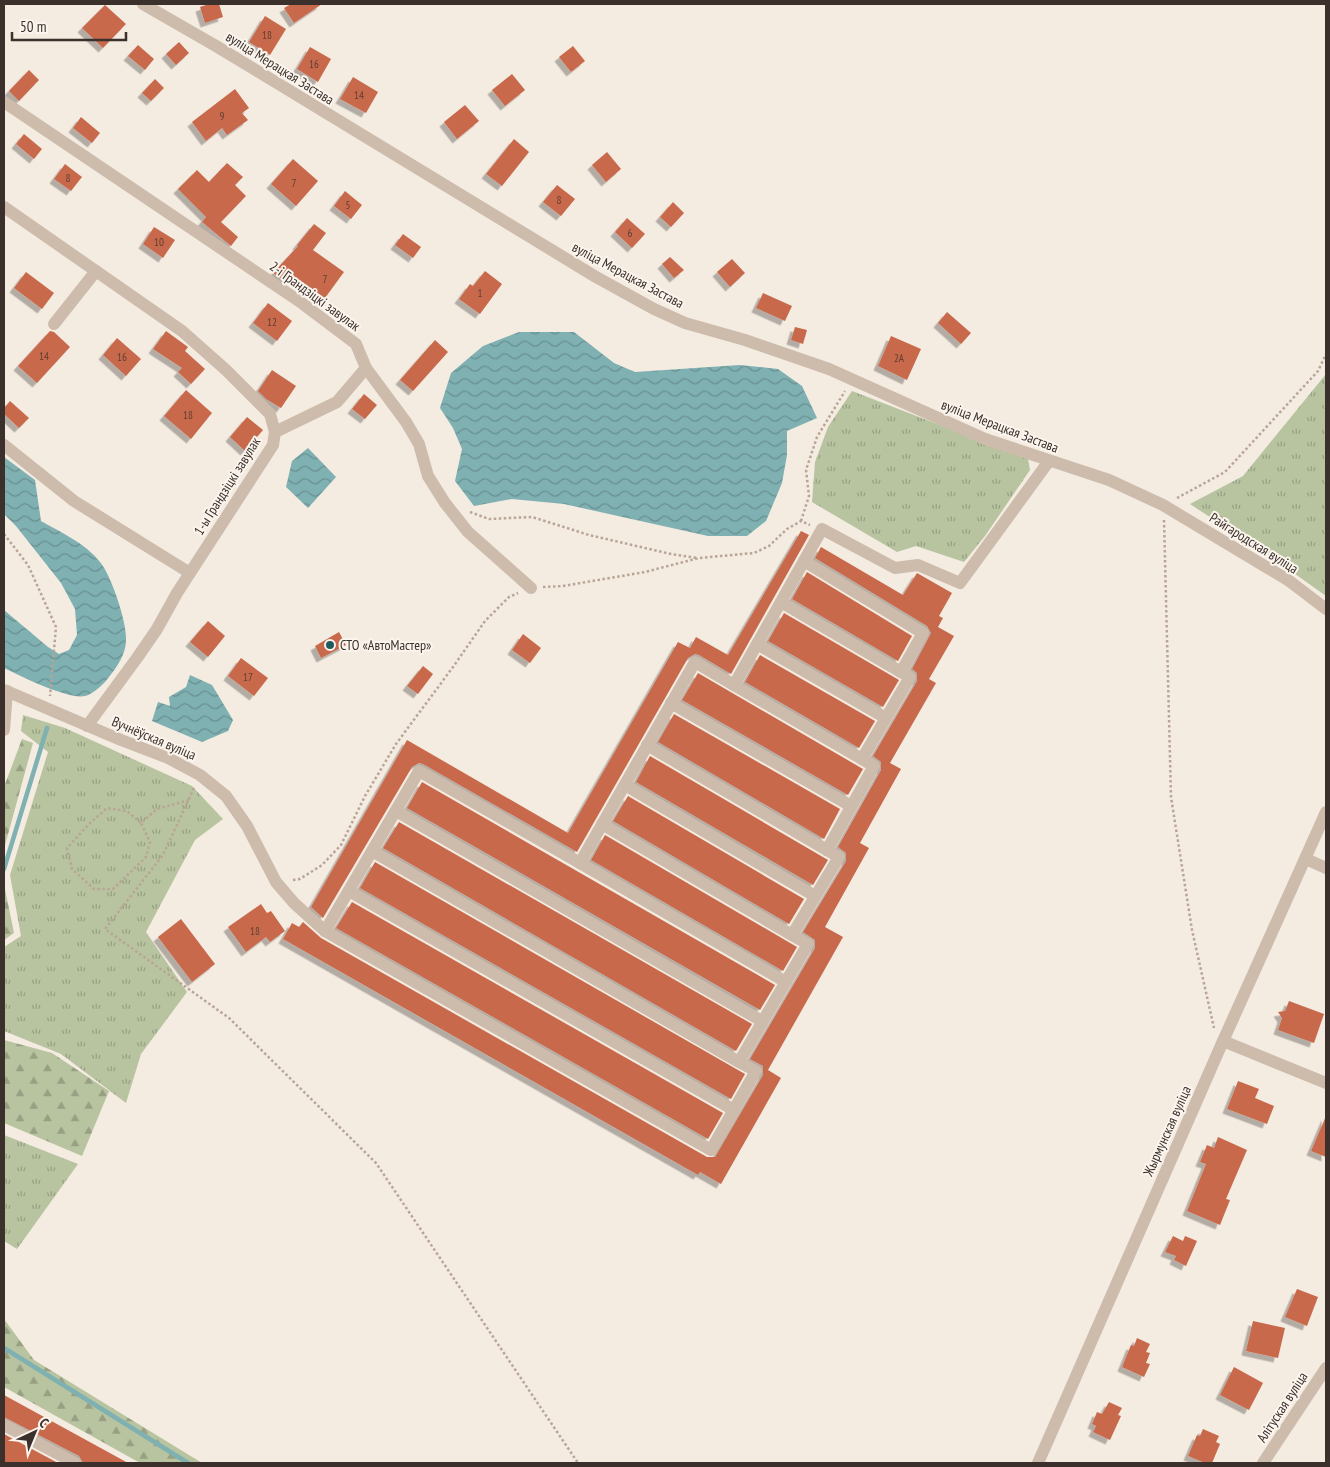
<svg xmlns="http://www.w3.org/2000/svg" width="1330" height="1467" font-family="'PT Sans Narrow',sans-serif">
	<defs>
		<pattern id="grass-tufts" width="24" height="20" patternUnits="userSpaceOnUse" patternTransform="scale(1.25)"><rect width="24" height="20" fill="#b8c4a0"/><path d="M3 7l-1-3M5 7V3M7 7l1-3M15 17l-1-3M17 17v-4M19 17l1-3" fill="none" stroke="#97a083"/></pattern>
		<pattern id="forest-firs" width="22" height="20" patternUnits="userSpaceOnUse" patternTransform="scale(1.25)"><rect width="22" height="20" fill="#b8c4a0"/><path d="M5 1l3.5 6h-7zM16 11l3.5 6h-7z" fill="#97a083"/></pattern>
		<pattern id="water-waves" width="16" height="10" patternUnits="userSpaceOnUse" patternTransform="scale(1.25)"><rect width="16" height="10" fill="#7fb0b2"/><path d="M0 5q4-4 8 0t8 0" fill="none" stroke="#699091"/></pattern>
		<filter id="shadow"><feDropShadow dx="-4.5" dy="4.5" stdDeviation="0" flood-color="#0004"/></filter>
	</defs>
	<rect width="100%" height="100%" fill="#f4ebe1"/>
	<g fill="url(#grass-tufts)">
		<polygon points="1326,374 1326,596 1274,559 1190,504 1243,476"/>
		<polygon points="852,391 1028,459 1030,470 985,536 964,562 916,546 897,552 812,502 815,462 828,427"/>
		<polygon points="23,715 65,728 192,786 223,819 195,840 146,932 187,992 141,1054 126,1103 61,1054 4,1031 4,947 21,936 10,875 48,752 21,731"/>
		<polygon points="4,1135 78,1164 17,1249 4,1241"/>
	</g>
	<g fill="url(#forest-firs)">
		<polygon points="22,739 33,743 4,849 4,787"/>
		<polygon points="4,884 14,933 4,940"/>
		<polygon points="4,1040 52,1053 109,1091 82,1156 4,1123"/>
		<polygon points="4,1319 34,1360 202,1463 140,1463 4,1387"/>
	</g>
	<g fill="url(#water-waves)">
		<polygon points="519,332 574,332 614,363 635,372 740,365 778,369 802,386 817,418 787,431 787,455 782,483 766,521 747,536 708,536 564,504 512,499 474,506 455,481 462,449 453,428 440,408 451,373 483,346"/>
		<polygon points="308,448 336,477 308,508 286,487 292,461"/>
		<path d="M4 457 35 480 41 521C62 533 85 543 100 562 111 575 127 622 126 640 126 654 117 667 109 677 104 684 93 694 85 696 69 700 20 676 4 668V610L48 647 59 654 69 650 77 635 75 609 61 583 16 526 4 514Z"/>
		<polygon points="190,675 212,685 233,720 228,731 202,742 152,721 158,702 170,706 169,697 186,687"/>
	</g>
	<g fill="none" stroke-linecap="round" stroke-linejoin="round">
		<g stroke="#7fb0b2" stroke-width="4.5">
			<polyline points="4,869 47,728"/>
			<polyline points="4,1348 188,1463"/>
		</g>
	</g>
	<g fill="#c8694b" filter="url(#shadow)">
		<polygon points="209,4 219,4 223,17 205,23 200,7"/>
		<polygon points="291,4 322,4 294,23 284,8"/>
		<polygon points="105,5 126,24 103,48 82,28"/>
		<polygon points="265,16 286,29 270,55 249,42"/>
		<polygon points="179,42 189,53 176,65 166,54"/>
		<polygon points="138,45 154,59 145,70 128,56"/>
		<polygon points="573,46 585,61 571,72 559,57"/>
		<polygon points="310,47 331,59 318,82 297,69"/>
		<polygon points="29,70 39,80 19,101 9,91"/>
		<polygon points="512,74 525,90 505,106 492,90"/>
		<polygon points="353,77 378,92 366,113 340,99"/>
		<polygon points="155,79 164,88 151,101 142,93"/>
		<polygon points="235,89 249,108 242,113 248,120 227,135 222,128 206,141 192,122"/>
		<polygon points="465,105 479,121 457,139 444,122"/>
		<polygon points="81,117 100,133 92,143 73,128"/>
		<polygon points="24,134 42,149 34,159 16,144"/>
		<polygon points="514,139 529,152 502,186 486,174"/>
		<polygon points="607,152 621,169 606,182 592,165"/>
		<polygon points="293,159 318,181 296,206 271,184"/>
		<polygon points="227,163 243,177 235,185 246,196 221,222 238,237 231,246 202,222 206,217 178,189 197,170 209,182"/>
		<polygon points="65,164 82,177 71,191 54,179"/>
		<polygon points="557,185 575,199 561,216 543,202"/>
		<polygon points="345,191 362,205 351,219 334,206"/>
		<polygon points="673,202 684,213 671,227 660,217"/>
		<polygon points="627,218 645,234 632,248 615,232"/>
		<polygon points="314,224 326,233 313,250 344,272 325,298 293,275 286,282 273,273 298,246 297,245"/>
		<polygon points="154,227 175,240 163,258 143,244"/>
		<polygon points="403,234 421,247 413,258 395,245"/>
		<polygon points="670,257 684,270 674,278 662,264"/>
		<polygon points="732,259 745,273 730,287 717,272"/>
		<polygon points="485,271 502,284 480,314 459,299 470,284 473,286"/>
		<polygon points="26,272 54,293 42,309 14,288"/>
		<polygon points="763,293 792,306 785,321 756,308"/>
		<polygon points="268,303 292,321 277,341 253,323"/>
		<polygon points="947,312 971,333 961,344 938,323"/>
		<polygon points="795,327 807,330 803,344 791,340"/>
		<polygon points="50,331 54,332 70,347 37,383 18,366"/>
		<polygon points="166,331 188,347 185,351 205,369 191,384 178,372 182,368 153,349"/>
		<polygon points="891,336 921,349 907,380 878,366"/>
		<polygon points="117,338 141,359 126,376 103,355"/>
		<polygon points="435,340 448,352 413,391 400,380"/>
		<polygon points="272,370 296,386 281,408 266,399 258,391"/>
		<polygon points="186,390 212,413 191,439 164,416"/>
		<polygon points="364,394 377,405 365,419 352,409"/>
		<polygon points="10,401 29,418 19,428 4,414 4,408"/>
		<polygon points="247,417 263,430 245,451 230,437"/>
		<polygon points="801,531 809,535 731,674 699,655 695,654 688,658 577,852 423,764 419,763 412,767 323,918 311,907 407,740 568,833 678,642 690,648 696,637 728,655"/>
		<polygon points="821,547 903,595 917,573 952,593 939,616 943,618 938,627 954,636 929,679 936,683 890,763 901,769 860,843 869,848 825,927 843,937 768,1070 781,1078 721,1184 700,1172 698,1175 283,939 292,923 299,927 303,922 321,938 707,1157 715,1157 763,1075 763,1066 750,1059 815,948 815,940 803,932 846,861 846,853 838,847 881,770 881,762 873,756 917,681 917,673 912,669 931,633 927,626 815,558"/>
		<polygon points="807,572 912,636 898,661 792,599"/>
		<polygon points="784,613 899,680 883,707 768,641"/>
		<polygon points="208,621 225,636 208,657 190,642"/>
		<polygon points="339,632 346,645 321,658 315,646"/>
		<polygon points="523,634 541,648 530,663 512,650"/>
		<polygon points="760,655 875,721 859,748 745,682"/>
		<polygon points="241,658 268,678 254,696 228,676"/>
		<polygon points="423,666 433,674 418,694 407,686"/>
		<polygon points="698,673 863,769 848,795 682,700"/>
		<polygon points="674,714 840,809 824,839 658,742"/>
		<polygon points="650,756 828,860 813,885 636,782"/>
		<polygon points="422,782 775,985 760,1010 407,808"/>
		<polygon points="628,796 804,899 789,924 613,821"/>
		<polygon points="399,822 752,1024 736,1051 383,848"/>
		<polygon points="605,835 797,947 783,971 591,860"/>
		<polygon points="375,862 745,1074 731,1099 360,888"/>
		<polygon points="352,902 723,1113 708,1139 336,928"/>
		<polygon points="261,904 267,913 271,911 285,931 270,942 266,937 246,952 228,927"/>
		<polygon points="181,919 215,964 192,982 158,937"/>
		<polygon points="1289,1001 1324,1014 1314,1043 1278,1030 1282,1018 1278,1012 1285,1011"/>
		<polygon points="1238,1081 1259,1089 1255,1098 1274,1106 1267,1124 1227,1109"/>
		<polygon points="1326,1116 1326,1157 1311,1151"/>
		<polygon points="1218,1137 1247,1150 1226,1199 1230,1200 1220,1225 1187,1211 1206,1164 1200,1162 1207,1145 1214,1148"/>
		<polygon points="1173,1236 1183,1241 1185,1236 1197,1241 1186,1266 1174,1260 1176,1256 1165,1252"/>
		<polygon points="1297,1289 1318,1297 1307,1326 1285,1317"/>
		<polygon points="1253,1321 1285,1328 1278,1358 1246,1351"/>
		<polygon points="1137,1338 1150,1344 1146,1352 1150,1353 1146,1363 1150,1364 1144,1377 1122,1367 1131,1345 1134,1346"/>
		<polygon points="1234,1367 1263,1383 1249,1410 1220,1395"/>
		<polygon points="4,1395 128,1463 83,1463 79,1456 4,1417"/>
		<polygon points="1109,1402 1122,1408 1118,1415 1121,1416 1110,1440 1093,1432 1096,1426 1092,1424 1097,1412 1102,1414"/>
		<polygon points="1203,1429 1219,1436 1216,1442 1220,1444 1212,1463 1205,1463 1188,1456 1197,1435 1200,1436"/>
		<polygon points="4,1434 58,1463 4,1463"/>
	</g>
	<g fill="none" stroke-linecap="round" stroke-linejoin="round">
		<g stroke="#b9a596" stroke-width="2.5" stroke-dasharray="2.5 2.5" stroke-linecap="butt">
			<polyline points="1177,498 1225,472 1318,371 1326,354"/>
			<polyline points="470,512 489,519 532,517 589,535 671,554 697,558"/>
			<polyline points="1164,520 1171,797 1192,930 1214,1028"/>
			<polyline points="801,521 809,496 806,470 817,437 845,391"/>
			<polyline points="4,534 28,565 56,627 50,696"/>
			<polyline points="543,587 563,586 645,572 699,558 754,553 769,546 787,529 801,521 810,525"/>
			<polyline points="194,788 163,855 105,929 229,1018 376,1163 578,1463"/>
			<polyline points="141,823 127,811 107,808 89,824 67,848 72,869 94,889 113,889 146,857 150,842 141,823 157,809 189,800"/>
			<polyline points="293,880 300,879 322,865 341,845 365,796 396,744 453,667 485,621 509,597 518,593"/>
		</g>
		<g stroke="#cdbbac" stroke-width="12">
			<polyline points="143,4 216,46 596,277 654,309 685,323 745,340 829,369 985,439 1109,480 1163,505 1288,580 1326,609"/>
			<polyline points="4,102 299,301 356,344 366,368 406,422 419,444 428,476 445,503 468,532 531,588"/>
			<polyline points="4,207 182,331 226,370 270,414 275,432 273,445 177,593 157,629 137,658 87,726"/>
			<polyline points="54,324 96,271"/>
			<polyline points="275,432 337,402 366,368"/>
			<polyline points="4,445 74,501 190,573"/>
			<polyline points="781,602 901,672"/>
			<polyline points="757,644 886,718"/>
			<polyline points="734,685 862,759"/>
			<polyline points="4,690 121,740 168,758 200,775 226,796 247,826 276,882 294,903 325,931 711,1150 756,1071 739,1062 808,944 792,935 839,857 827,850 874,766 862,759 910,677 901,672 923,633 804,561"/>
			<polyline points="671,703 851,806"/>
			<polyline points="4,730 7,691"/>
			<polyline points="647,745 827,850"/>
			<polyline points="625,785 815,896"/>
			<polyline points="396,811 762,1021"/>
			<polyline points="602,824 792,935"/>
			<polyline points="372,851 739,1062"/>
			<polyline points="1306,859 1326,868"/>
			<polyline points="580,863 786,982"/>
			<polyline points="349,891 734,1110"/>
			<polyline points="325,931 419,771 580,863 695,662 734,685 822,529 895,568 918,565 960,583 1049,461"/>
			<polyline points="1223,1041 1326,1083"/>
			<polyline points="4,1425 75,1463"/>
			<polyline points="1038,1463 1223,1041 1326,812"/>
			<polyline points="1263,1463 1326,1368"/>
		</g>
	</g>
	<circle fill="#1f5a5e" stroke="#fbf5ee" stroke-width="2" cx="330" cy="645" r="5"/>
	<g text-anchor="middle" dominant-baseline="central" stroke-width="4" stroke-linejoin="round" paint-order="stroke">
		<g font-size="11" fill="#5e3e33">
			<text x="267" y="35">18</text>
			<text x="314" y="64">16</text>
			<text x="359" y="95">14</text>
			<text x="222" y="116">9</text>
			<text x="68" y="178">8</text>
			<text x="294" y="183">7</text>
			<text x="559" y="200">8</text>
			<text x="348" y="205">5</text>
			<text x="630" y="233">6</text>
			<text x="159" y="242">10</text>
			<text x="325" y="279">7</text>
			<text x="480" y="293">1</text>
			<text x="272" y="322">12</text>
			<text x="44" y="356">14</text>
			<text x="122" y="357">16</text>
			<text x="899" y="358">2А</text>
			<text x="188" y="415">18</text>
			<text x="248" y="677">17</text>
			<text x="255" y="931">18</text>
		</g>
		<g font-size="14" fill="#3b302b" stroke="#fbf5ee">
			<text transform="translate(280 68) rotate(32)">вуліца Мерацкая Застава</text>
			<text transform="translate(628 275) rotate(28)">вуліца Мерацкая Застава</text>
			<text transform="translate(315 296) rotate(36)">2-і Грандзіцкі завулак</text>
			<text transform="translate(1000 426) rotate(21)">вуліца Мерацкая Застава</text>
			<text transform="translate(227 486) rotate(-58)">1-ы Грандзіцкі завулак</text>
			<text transform="translate(1254 543) rotate(32)">Райгародская вуліца</text>
			<text transform="translate(154 738) rotate(23)">Вучнёўская вуліца</text>
			<text transform="translate(1167 1131) rotate(-66)">Жырмунская вуліца</text>
			<text transform="translate(1282 1407) rotate(-57)">Алітуская вуліца</text>
		</g>
		<g font-size="14" fill="#3b302b" stroke="#fbf5ee" text-anchor="start">
			<text x="340" y="645">СТО «АвтоМастер»</text>
		</g>
	</g>
	<rect width="1330" height="1467" fill="none" stroke="#3b302b" stroke-width="10"/>
	<g transform="translate(35 1432) rotate(44)" stroke="#fbf5ee" stroke-width="4" paint-order="stroke">
	<path d="M0-4L9 19L0 12L-9 19Z" fill="#3b302b"/>
	<text y="-8" font-size="14" font-weight="bold" text-anchor="middle" fill="#3b302b">С</text>
	</g>
	<path d="M12 32v8h114v-8" fill="none" stroke="#3b302b" stroke-width="2.5"/>
	<text x="20" y="32" font-size="15" fill="#3b302b" stroke="#fbf5ee" stroke-width="4" paint-order="stroke">50 m</text>
</svg>
